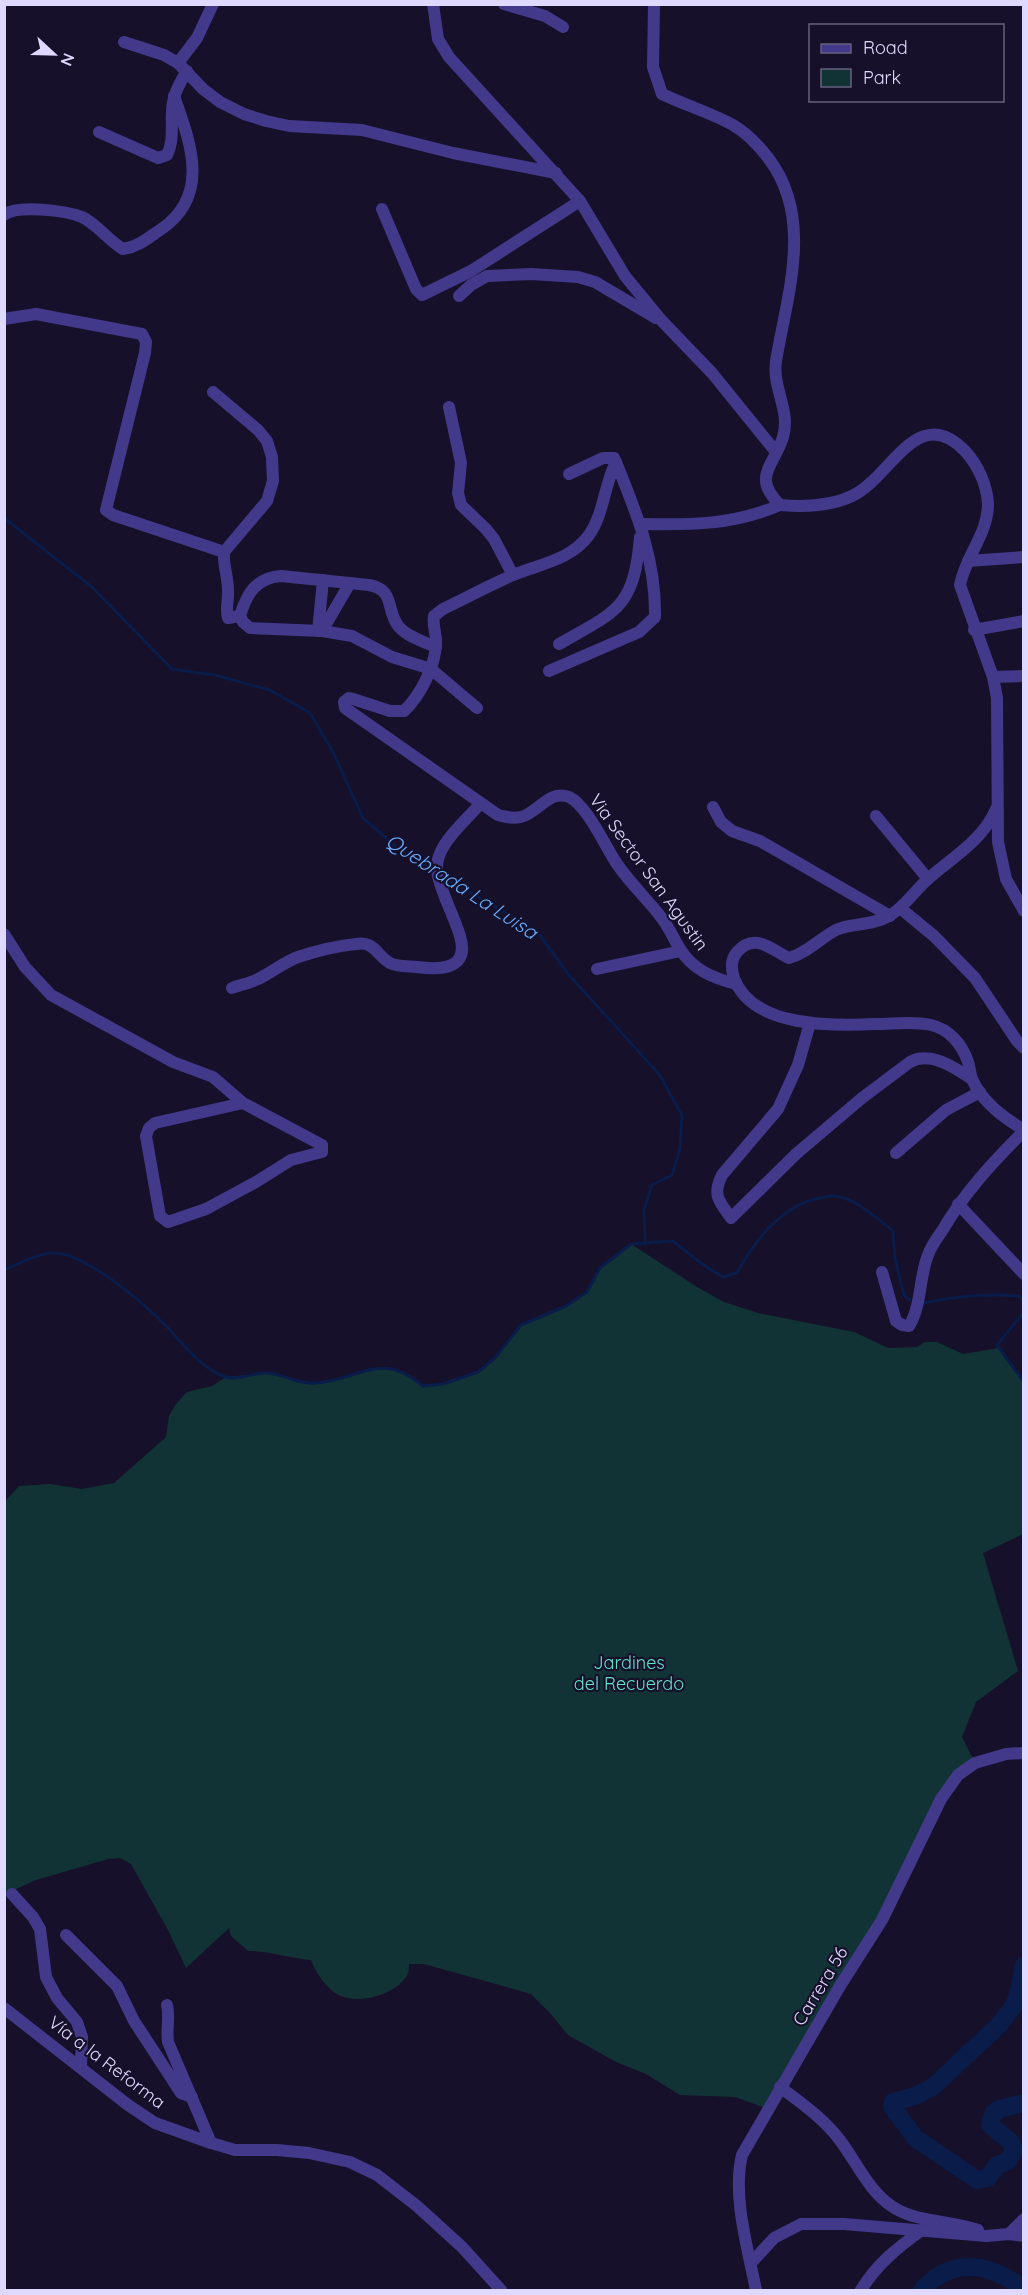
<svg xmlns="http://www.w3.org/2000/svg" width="1028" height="2295" font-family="Quicksand,sans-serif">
	<rect width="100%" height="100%" fill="#16102a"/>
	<path fill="#123335" d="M631 1244 697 1287 724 1302 758 1313 854 1332 888 1348 917 1347 925 1342H937L963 1354 999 1348 1023 1382V1534L983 1553 1018 1671 976 1702 962 1737 975 1763 958 1775 912 1861 768 2109 735 2097 680 2095 646 2074 616 2062 568 2035 550 2013 531 1994 424 1964H409C409 1968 409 1973 406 1977 394 1995 360 2004 341 1996 327 1990 316 1973 311 1960 289 1958 270 1951 248 1951L231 1936 229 1928 186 1968 168 1930 131 1864 120 1858 108 1859 36 1880 5 1894 4 1507 7 1499 19 1486 50 1484 82 1489 114 1483 166 1437 169 1416 176 1404 187 1392 212 1386 226 1377 267 1373 314 1384 335 1380 380 1368 395 1369 409 1375 423 1386 443 1384 478 1372 494 1359 521 1325 566 1306 587 1292 600 1268Z"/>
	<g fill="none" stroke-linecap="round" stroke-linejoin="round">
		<g stroke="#091c4a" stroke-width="3">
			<polyline points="4,518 92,587 172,669 215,675 270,690 310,713 333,752 363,818 395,846 432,870"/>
			<polyline points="443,877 536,930 569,975 659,1074 682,1115 680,1149 672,1175 652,1185 644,1210 645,1244"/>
			<path d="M4 1270C18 1264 36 1254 52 1253 84 1251 146 1305 168 1328 185 1346 199 1366 223 1376 237 1382 253 1372 267 1373 284 1374 300 1385 316 1383 363 1379 380 1350 423 1386L443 1384 478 1372 494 1359 521 1325 566 1306 587 1292 600 1268 631 1244 673 1241 702 1264 723 1277 737 1273C754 1241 782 1205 820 1198 824 1198 830 1195 834 1196 854 1197 878 1219 893 1231L895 1258 904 1295 910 1300"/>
			<path d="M923 1303C956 1296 986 1293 1019 1296L1024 1302"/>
			<polyline points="1024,1312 997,1345 1024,1382"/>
		</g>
		<g stroke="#091c4a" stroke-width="18">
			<polyline points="1024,1965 1018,1996 1013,2007 998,2026 933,2087 915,2096 893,2102 892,2106 915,2138 977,2180 988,2178 997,2165 1008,2161 1014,2151 1011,2142 990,2125 993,2114 999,2109 1024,2103"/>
			<path d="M922 2290C952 2256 990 2263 1024 2289"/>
		</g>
		<g stroke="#43398b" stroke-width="12">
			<polyline points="433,4 438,39 449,57 580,201 625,276 662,321 712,373 776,452"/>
			<polyline points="504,4 545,16 563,27"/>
			<path d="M654 4 653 67 662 94C685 105 711 113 733 125 747 133 759 146 769 159 814 219 787 295 776 361 772 388 791 411 783 437 774 467 751 476 780 505 803 507 831 506 852 496 891 478 917 401 965 451 978 465 987 485 988 504 988 534 965 557 960 585L993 677 997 698 998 842 1006 879 1024 911"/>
			<polyline points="124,42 164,55 178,63 203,89 220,102 244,114 266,121 289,126 362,130 453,153 556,173"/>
			<polyline points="178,63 197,38 213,4"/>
			<path d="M99 132 158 158 167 155C174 141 171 127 172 112 172 97 179 84 187 71"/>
			<polyline points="382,209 416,289 422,295 471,271 580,201"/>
			<path d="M4 215C17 204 67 211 82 217 97 224 108 240 123 249 138 247 148 238 160 230 211 196 191 144 174 96"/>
			<polyline points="459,296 471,285 487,276 531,274 578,277 595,282 656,318"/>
			<polyline points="4,319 36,314 142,334 146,342 145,353 106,510 113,515 224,552"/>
			<path d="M213 392 258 430 267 441 272 457 273 481 267 501 224 552C223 565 228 577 228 590 229 599 225 610 228 618L240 616"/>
			<polyline points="449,407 461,463 458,493 461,505 486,529 494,539 513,575"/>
			<polyline points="569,474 603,458 614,458 616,462"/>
			<path d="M641 524C692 525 733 525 780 505"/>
			<polyline points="968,561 1024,557"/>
			<polyline points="974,630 1024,621"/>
			<polyline points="318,631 323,580"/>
			<polyline points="322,631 350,583"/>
			<path d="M559 644C617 611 634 608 640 537"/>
			<path d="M436 647C424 642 408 637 399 627 385 610 396 590 369 585L281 576C256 578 247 593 240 616L243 622 250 628 322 631 352 636 392 657 431 669 477 708"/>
			<path d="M549 671 639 632 655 617C656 560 637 514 616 462 604 485 604 514 589 535 571 560 540 564 513 575 490 585 466 598 443 609L434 616C432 626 437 635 436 644 435 667 420 696 404 711H390L353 699 349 698 344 702 345 708 498 815C506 817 513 819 521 817 538 813 549 789 569 797 587 805 606 848 617 864 630 883 647 899 661 917 669 927 673 938 680 949 693 970 713 978 736 984"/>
			<polyline points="993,677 1024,676"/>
			<polyline points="713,807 721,822 732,831 760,841 890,916"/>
			<path d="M996 809C983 840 953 857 929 878 915 890 905 907 889 916 870 927 852 922 836 930 819 939 807 953 789 958 770 949 755 932 737 952 731 959 731 969 734 978 752 1028 833 1026 876 1024 894 1024 913 1021 931 1025 949 1029 962 1044 968 1062 970 1067 970 1074 972 1079 982 1102 1003 1117 1024 1130"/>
			<polyline points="876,816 928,879"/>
			<polyline points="900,908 934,936 975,978 1017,1041 1024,1048"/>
			<polyline points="4,934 25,967 51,995 173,1062 213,1077 243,1103 322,1145 322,1152 291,1160 256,1182 206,1209 168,1222 160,1216 146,1136 149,1128 155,1123 243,1103"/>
			<polyline points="597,969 681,951"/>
			<path d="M232 988C240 985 250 983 258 979 271 973 284 962 298 957 316 951 337 946 356 944 375 941 376 955 390 963 397 967 409 966 417 967 440 970 470 970 460 936 454 916 443 897 438 876 430 849 464 823 480 804"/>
			<path d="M810 1023 798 1065 778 1109 722 1175C712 1195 719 1201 731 1218L796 1154 862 1098 910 1062C930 1051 954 1067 972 1079"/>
			<polyline points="896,1153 946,1110 980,1092"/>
			<polyline points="958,1204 1024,1274"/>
			<path d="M882 1272 896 1321 902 1325 909 1326C922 1305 919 1277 928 1255 931 1246 937 1238 942 1231 964 1193 993 1162 1024 1131"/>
			<polyline points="12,1894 33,1917 40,1929 46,1977 57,1998 77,2022 82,2037 81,2066"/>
			<polyline points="66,1935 117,1986 134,2021 181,2093 192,2097"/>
			<path d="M167 2005C170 2018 166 2029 168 2042L211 2143"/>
			<polyline points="4,2008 128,2105 155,2123 211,2143 235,2150 277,2150 309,2153 350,2162 377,2175 417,2206 462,2247 501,2290"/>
			<path d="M780 2087C801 2103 823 2118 839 2139 856 2161 869 2192 893 2207 917 2223 951 2220 978 2230"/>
			<polyline points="1009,2234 1024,2219"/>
			<polyline points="751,2263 774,2238 801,2224 844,2224 986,2236 1009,2234 1024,2236"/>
			<path d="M756 2290C748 2249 732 2196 742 2155L840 1986 882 1920 941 1799 958 1775 975 1763 1006 1754 1024 1753"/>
			<path d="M861 2290C877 2264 897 2248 922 2230"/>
		</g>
	</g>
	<g text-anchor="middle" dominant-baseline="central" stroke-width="4.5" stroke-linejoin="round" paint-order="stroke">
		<g font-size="18" fill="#e0d9ff" stroke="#16102a">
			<text transform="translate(649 872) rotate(54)">Via Sector San Agustin</text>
			<text transform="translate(820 1986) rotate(-59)">Carrera 56</text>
			<text transform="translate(107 2062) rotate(37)">Vía a la Reforma</text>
		</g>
		<g font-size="18" fill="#5fe5ce" stroke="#16102a">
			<text x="629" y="1662">Jardines<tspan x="629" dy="21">del Recuerdo</tspan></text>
		</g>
		<g font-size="20" font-style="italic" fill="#67adff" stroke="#16102a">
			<text transform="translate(462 886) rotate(33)">Quebrada La Luisa</text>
		</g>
	</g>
	<rect width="1028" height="2295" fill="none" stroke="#e0d9ff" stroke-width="12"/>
	<rect x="809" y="24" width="195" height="78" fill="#16102a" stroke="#67607f" stroke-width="1.5"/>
	<rect x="821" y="44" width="30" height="9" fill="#43398b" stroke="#67607f" stroke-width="1.5"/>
	<text x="863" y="54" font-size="18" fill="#e0d9ff">Road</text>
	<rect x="821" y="69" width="30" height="18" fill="#123335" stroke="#67607f" stroke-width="1.5"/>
	<text x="863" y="84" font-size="18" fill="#e0d9ff">Park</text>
	<g transform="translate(54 54) rotate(112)" stroke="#16102a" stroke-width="4.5" paint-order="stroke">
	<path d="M0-4.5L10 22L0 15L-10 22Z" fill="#e0d9ff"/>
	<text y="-9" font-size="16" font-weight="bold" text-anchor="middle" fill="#e0d9ff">N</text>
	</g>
</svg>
